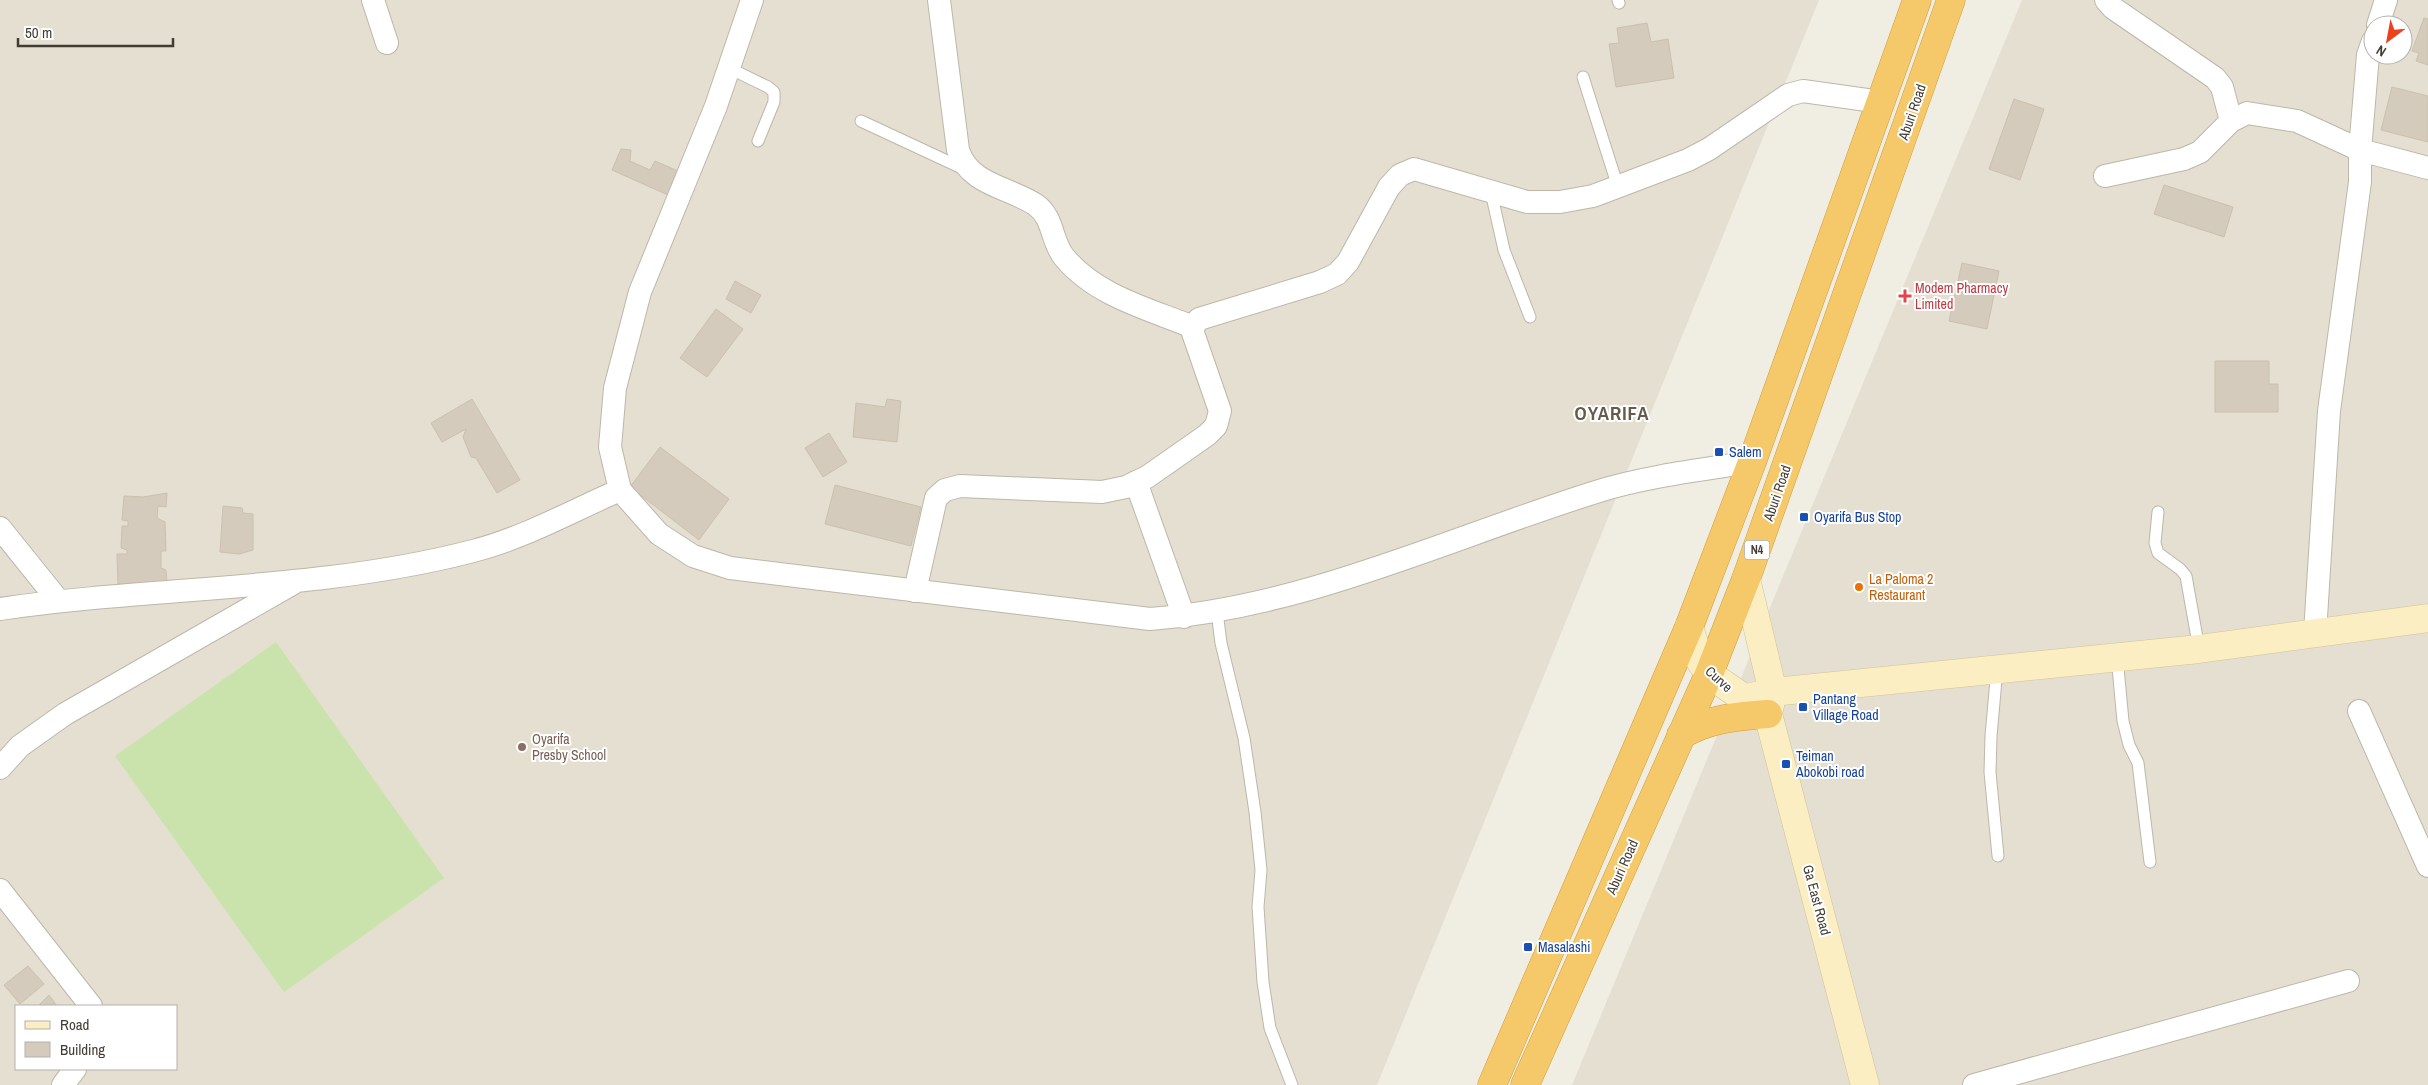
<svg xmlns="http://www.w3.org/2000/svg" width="2428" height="1085" font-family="'Archivo Narrow',sans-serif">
	<rect width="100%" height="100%" fill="#f0ede3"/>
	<g fill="#e4dfd1" fill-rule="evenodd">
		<path d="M0 0H1819L1377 1085H0ZM16 1006H176V1069H16Z"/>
		<path d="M2022 0H2428V1085H1572ZM2373 25H2403V55H2373Z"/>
	</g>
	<polygon fill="#cae3ad" points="276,642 444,878 284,992 115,756"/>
	<g fill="#d4cbbc" stroke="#ccc0ad">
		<polygon points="2424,18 2428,19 2428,65 2416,61 2419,53 2412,51"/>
		<polygon points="1647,23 1651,42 1668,39 1674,78 1616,87 1609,44 1619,43 1617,28"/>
		<polygon points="2392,87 2428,96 2428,142 2381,130"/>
		<polygon points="2014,99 2044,109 2020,180 1989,169"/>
		<polygon points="621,149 631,150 630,161 650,170 655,161 678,171 668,195 612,170"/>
		<polygon points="2164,185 2233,207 2224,237 2154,214"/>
		<polygon points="1962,263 1999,271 1987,329 1949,321"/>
		<polygon points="735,281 761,295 751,313 726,299"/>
		<polygon points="716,309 743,329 707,377 680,358"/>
		<polygon points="2215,361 2269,361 2269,384 2278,384 2278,412 2215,412"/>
		<polygon points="472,399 520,480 497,493 476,458 471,457 463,437 466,429 442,442 431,423"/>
		<polygon points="887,399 901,401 897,442 853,437 856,403 885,407"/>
		<polygon points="829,433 847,462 823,477 805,448"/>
		<polygon points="660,447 729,499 699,540 630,487"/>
		<polygon points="835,485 921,507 911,546 825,524"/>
		<polygon points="167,493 166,507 158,506 157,518 165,522 166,551 161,551 161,568 166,570 167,583 118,584 117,554 127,554 127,550 121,548 122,526 128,526 128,521 122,520 124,496 143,497"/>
		<polygon points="223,506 242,508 243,513 253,514 253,550 239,554 220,552"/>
		<polygon points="28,966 44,984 20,1004 4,985"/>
		<polygon points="49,995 57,1006 38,1006"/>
	</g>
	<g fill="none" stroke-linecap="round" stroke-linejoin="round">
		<g stroke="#beb7a9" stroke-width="13">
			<g id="lane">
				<polyline points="1618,0 1619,3"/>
				<polyline points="729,68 768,87 774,92 774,102 758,141"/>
				<polyline points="1583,77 1618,187"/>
				<polyline points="861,121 964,169"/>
				<polyline points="1491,192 1504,250 1530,317"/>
				<polyline points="2158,512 2155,543 2158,553 2180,569 2186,576 2199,649"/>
				<polyline points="1217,612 1221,643 1244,738 1255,812 1261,870 1258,907 1263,982 1270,1028 1292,1085"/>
				<polyline points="2117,657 2123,721 2129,745 2138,763 2150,862"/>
				<polyline points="1997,669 1991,736 1990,772 1998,856"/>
			</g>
		</g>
		<g stroke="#beb7a9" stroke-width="24">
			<g id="street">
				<polyline points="373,0 387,43"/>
				<path d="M752 0 716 106 640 292 615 388 610 447 620 490 659 534 693 556 730 568 1150 619C1307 607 1451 537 1599 491 1648 476 1701 470 1752 462"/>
				<path d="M939 0 958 150C969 185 1009 187 1036 205 1054 218 1051 241 1064 257 1096 296 1149 309 1193 327"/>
				<polyline points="2106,0 2113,8 2215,78 2222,87 2231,121"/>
				<polyline points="2378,25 2386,0"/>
				<polyline points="2105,176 2184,159 2200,152 2231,121 2247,113 2297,121 2360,150 2428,168"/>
				<polyline points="1136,482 1184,617"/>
				<polyline points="0,528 58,600"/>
				<polyline points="915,591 936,498 945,490 960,486 1102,492 1126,487 1147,477 1207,435 1216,426 1220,411 1193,333 1193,327 1199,319 1320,282 1337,274 1348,262 1389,187 1400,175 1414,169 1527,202 1560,202 1593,196 1688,160 1709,149 1788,95 1803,91 1881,102"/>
				<path d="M0 609C156 586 320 591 473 551 524 538 572 511 620 490"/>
				<polyline points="2315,633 2329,411 2360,182 2360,150 2368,55 2373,41"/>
				<polyline points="2359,711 2428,866"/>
				<polyline points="0,768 20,746 65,714 292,584"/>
				<polyline points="0,890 91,1006"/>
				<polyline points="63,1085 75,1069"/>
				<polyline points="1974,1085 2348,981"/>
			</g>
		</g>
		<g stroke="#d1c297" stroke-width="29">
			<g id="secondary">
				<polyline points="1746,579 1773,692 1768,714 1865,1085"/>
				<polyline points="1689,627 1699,659 1709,674 1758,708"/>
				<polyline points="1743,699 1773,692 2199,649 2428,618"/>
			</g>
		</g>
		<g stroke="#d39d3a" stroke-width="29">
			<g id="highway">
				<path d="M1681 735C1708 719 1737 716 1768 714"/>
				<polyline points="1492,1085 1689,627 1752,462 1917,0"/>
				<polyline points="1525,1085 1709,674 1746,579 1951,0"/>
			</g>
		</g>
		<use href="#lane" stroke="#fff" stroke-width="11"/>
		<use href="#street" stroke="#fff" stroke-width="22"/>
		<use href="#secondary" stroke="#fbeec2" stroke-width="28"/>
		<use href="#highway" stroke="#f5c969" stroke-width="28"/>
	</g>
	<path fill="#e0444e" stroke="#fff" stroke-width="2" d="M1902.5 288.5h5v5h5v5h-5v5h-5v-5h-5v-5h5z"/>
	<g fill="#1a4fb4" stroke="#fff" stroke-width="2">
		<rect x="1714" y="447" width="10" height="10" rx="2.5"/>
		<rect x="1799" y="512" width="10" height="10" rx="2.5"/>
		<rect x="1798" y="702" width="10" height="10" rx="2.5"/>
		<rect x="1781" y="759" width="10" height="10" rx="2.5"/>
		<rect x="1523" y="942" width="10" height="10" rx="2.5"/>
	</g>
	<circle fill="#e8710a" stroke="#fff" stroke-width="2" cx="1859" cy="587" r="5"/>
	<circle fill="#8d6e63" stroke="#fff" stroke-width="2" cx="522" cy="747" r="5"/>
	<g text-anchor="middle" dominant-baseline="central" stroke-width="4" stroke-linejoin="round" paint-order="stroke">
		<rect fill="#fff" stroke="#7b7771" stroke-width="1" x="1744.5" y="540.5" width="25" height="19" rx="4"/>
		<g font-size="12" font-weight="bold" fill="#423d34">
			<text x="1757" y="550">N4</text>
		</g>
		<g font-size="14" fill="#423d34" stroke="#fff">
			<text transform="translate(1912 112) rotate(-71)">Aburi Road</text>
			<text transform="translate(1777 493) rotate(-71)">Aburi Road</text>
			<text transform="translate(1719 679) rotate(42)">Curve</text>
			<text transform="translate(1622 867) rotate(-66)">Aburi Road</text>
			<text transform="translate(1817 900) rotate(75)">Ga East Road</text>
		</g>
		<g font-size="14" fill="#be3a42" stroke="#fff" text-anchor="start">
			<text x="1915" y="288">Modem Pharmacy<tspan x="1915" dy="16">Limited</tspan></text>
		</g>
		<g font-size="14" fill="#164399" stroke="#fff" text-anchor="start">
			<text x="1729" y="452">Salem</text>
			<text x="1814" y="517">Oyarifa Bus Stop</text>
			<text x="1813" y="699">Pantang<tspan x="1813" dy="16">Village Road</tspan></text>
			<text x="1796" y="756">Teiman<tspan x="1796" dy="16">Abokobi road</tspan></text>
			<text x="1538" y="947">Masalashi</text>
		</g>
		<g font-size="14" fill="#c56008" stroke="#fff" text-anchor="start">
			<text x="1869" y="579">La Paloma 2<tspan x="1869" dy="16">Restaurant</tspan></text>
		</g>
		<g font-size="14" fill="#785e54" stroke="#fff" text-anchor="start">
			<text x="532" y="739">Oyarifa<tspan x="532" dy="16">Presby School</tspan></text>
		</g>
		<g font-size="19" font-weight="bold" letter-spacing="1" fill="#645b4c" stroke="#fff">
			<text x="1612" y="413">OYARIFA</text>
		</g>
	</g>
	<rect x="15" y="1005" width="162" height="65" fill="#ffffff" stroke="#b3b1ae"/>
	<rect x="25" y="1021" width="25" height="8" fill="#fbeec2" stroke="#b3b1ae"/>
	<text x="60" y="1030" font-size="15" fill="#423d34">Road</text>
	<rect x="25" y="1042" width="25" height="15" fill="#d4cbbc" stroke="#b3b1ae"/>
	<text x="60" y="1055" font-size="15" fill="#423d34">Building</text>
	<g transform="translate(2388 40) rotate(212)"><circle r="24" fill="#ffffff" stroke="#b3b1ae"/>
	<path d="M0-4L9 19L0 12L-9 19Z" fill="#ed401d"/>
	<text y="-8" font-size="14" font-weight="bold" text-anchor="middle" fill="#423d34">N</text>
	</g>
	<path d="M18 38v8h155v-8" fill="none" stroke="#423d34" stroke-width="2.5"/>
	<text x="25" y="38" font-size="15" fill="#423d34" stroke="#ffffff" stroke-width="4" paint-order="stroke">50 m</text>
</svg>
